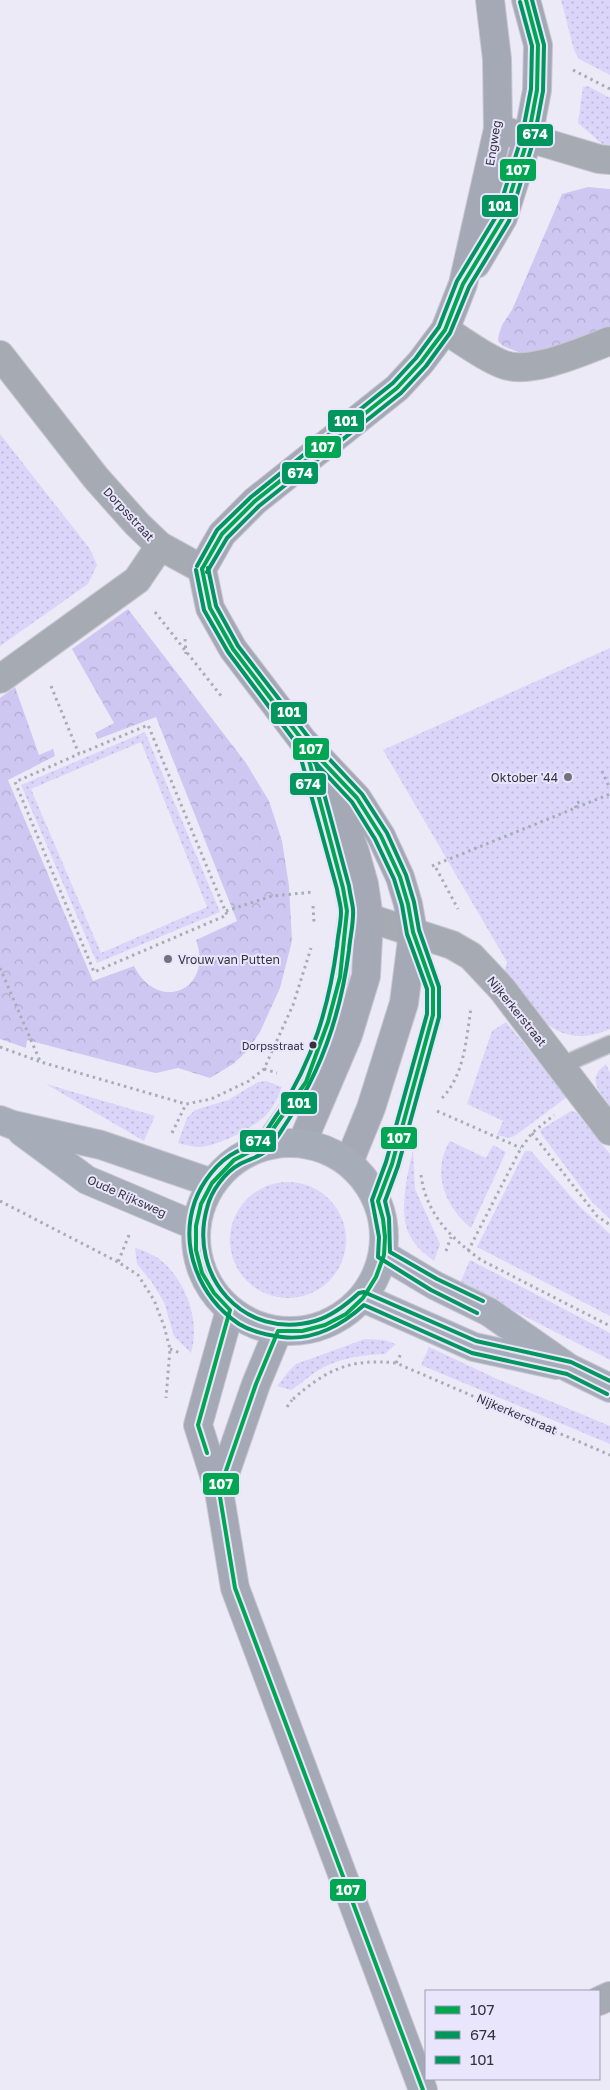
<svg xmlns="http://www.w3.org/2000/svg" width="610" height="2090" font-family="'Golos Text',sans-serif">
	<defs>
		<pattern id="grass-dots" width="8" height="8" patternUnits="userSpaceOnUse" patternTransform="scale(1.25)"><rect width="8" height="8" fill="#dbd5f9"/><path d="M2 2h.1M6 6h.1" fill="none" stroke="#bdb7d6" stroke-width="1.8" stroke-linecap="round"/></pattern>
		<pattern id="forest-crowns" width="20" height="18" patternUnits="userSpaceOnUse" patternTransform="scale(1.25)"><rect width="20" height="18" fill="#cec7f2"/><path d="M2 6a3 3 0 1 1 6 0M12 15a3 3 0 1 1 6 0" fill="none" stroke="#b2abd0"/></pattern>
	</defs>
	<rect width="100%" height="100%" fill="#eceaf7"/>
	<g fill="url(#grass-dots)" fill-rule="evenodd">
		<polygon points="561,0 610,0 610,75 579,59 574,50"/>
		<polygon points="588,86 610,98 610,145 602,144 578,123 583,87"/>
		<polygon points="0,434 90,549 97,565 88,584 0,646"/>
		<path d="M610 648V1029C554 1053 535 1011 504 973L507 962 383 750Z"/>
		<path d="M145 732 220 912 97 963 21 785ZM141 742 207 907 101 953 31 789Z"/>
		<polygon points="506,1022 567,1097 516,1135 509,1138 497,1135 503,1121 467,1104 492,1031"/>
		<path d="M606 1064 610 1073V1107C599 1090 586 1079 606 1064Z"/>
		<path d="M266 1081 282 1087C278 1096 274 1107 267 1114 254 1128 220 1145 201 1147 193 1147 185 1145 178 1143L187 1118 195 1110 228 1100 258 1082Z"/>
		<polygon points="46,1084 155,1116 144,1141"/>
		<polygon points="571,1111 576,1112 610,1154 610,1219 592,1202 542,1135 540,1130"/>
		<path d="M450 1141 486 1158 493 1145 506 1152 471 1228C445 1207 431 1171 450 1141Z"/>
		<path d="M413 1151 415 1189 440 1244 434 1261C425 1254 415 1246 410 1236 398 1214 407 1174 413 1151Z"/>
		<polygon points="525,1151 531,1151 580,1207 610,1234 610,1316 477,1247"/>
		<circle cx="288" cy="1240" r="58"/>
		<path d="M135 1248C146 1251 157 1256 165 1264 188 1286 200 1323 191 1353L174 1336 164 1302 151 1281 137 1264Z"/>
		<polygon points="470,1260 610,1333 610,1360 460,1283"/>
		<path d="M365 1339 384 1340 396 1344 385 1354C361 1355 338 1358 317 1371 308 1377 301 1384 291 1390L277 1386 288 1372 296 1364Z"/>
		<polygon points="429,1347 495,1378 610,1426 610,1444 421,1365"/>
	</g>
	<g fill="url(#forest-crowns)">
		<polygon points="588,187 610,189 610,330 528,356 503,346 498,341 499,334 502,325 512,310 562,194"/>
		<path d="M128 609 246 763 269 801 282 841 289 886 292 941 280 988 260 1032 247 1051 233 1064 210 1078 178 1068 156 1073 142 1070 27 1040 26 1048 0 1039V698L15 687 39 755 53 749 55 756 8 780 93 981 134 966C158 1014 214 990 196 940L237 921 156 717 98 739 95 733 114 723 72 649Z"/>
	</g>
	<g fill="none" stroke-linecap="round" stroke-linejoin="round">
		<g stroke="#c8c6d1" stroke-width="19">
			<g id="lane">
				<polyline points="560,1066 610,1044"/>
				<polyline points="261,1146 306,1082 328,1022 340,977 347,911 343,888 314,782"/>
				<polyline points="378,1201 392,1164 433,1015 433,988 416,939"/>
			</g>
		</g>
		<g stroke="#c8c6d1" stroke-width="30">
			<g id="street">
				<polyline points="498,129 599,159 610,160"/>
				<path d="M445 330C463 341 482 356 502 364 529 376 583 351 610 341"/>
				<polyline points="0,355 96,478 137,524 160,546 202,569"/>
				<polyline points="0,679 137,580 160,546"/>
				<polyline points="369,918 452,945 471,956 502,989 610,1131"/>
				<polyline points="599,2001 610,1996"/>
			</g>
		</g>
		<g stroke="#c8c6d1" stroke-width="30">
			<g id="secondary">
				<polyline points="476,264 503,218 528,138 537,90 538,45 526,0"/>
				<polyline points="302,1143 348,1035 366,976 369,918 364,884 355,852 342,816 318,769"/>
				<polyline points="349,1162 371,1108 404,1003 413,932 408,904 400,877 381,836 357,798 303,741 233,649 210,608 202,569 222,534 255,501 397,388 421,362 445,330 463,284 498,129 497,59 490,0"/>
				<polyline points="230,1310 198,1425 219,1491 235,1588 423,2090"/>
				<polyline points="219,1491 256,1384 278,1331"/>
			</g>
		</g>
		<g stroke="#c8c6d1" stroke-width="30">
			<g id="primary">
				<polyline points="0,1120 13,1125 101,1145 212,1183"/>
				<polyline points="22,1132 87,1180 196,1226"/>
				<circle cx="290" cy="1237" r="94"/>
				<polyline points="384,1255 434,1285 489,1312 569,1368 610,1388"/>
				<polyline points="363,1298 474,1347 557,1365"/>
			</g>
		</g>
		<g stroke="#a9acb5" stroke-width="3" stroke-dasharray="2.5 4" stroke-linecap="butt">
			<polyline points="573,70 610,89"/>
			<polyline points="155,612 222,697"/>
			<polyline points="185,639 186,654"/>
			<polyline points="51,686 79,754 148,725 227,915 94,972 15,782 79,754"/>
			<polyline points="602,771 610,789"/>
			<polyline points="576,808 575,804 583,800"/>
			<polyline points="432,866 610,794"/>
			<polyline points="436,868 458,909"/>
			<polyline points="313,906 314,922"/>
			<polyline points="226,911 272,896 314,892"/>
			<polyline points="0,968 40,1061"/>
			<polyline points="0,1047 41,1062 186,1104 211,1099 249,1081 264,1069 293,1005 311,948"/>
			<polyline points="264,1069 277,1073"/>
			<path d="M442 1098C465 1074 466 1039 471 1008"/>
			<polyline points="437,1111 521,1148"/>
			<polyline points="172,1133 186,1104"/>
			<polyline points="532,1133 597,1216 610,1225"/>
			<path d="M421 1175C426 1214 451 1238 481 1260L610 1326"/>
			<polyline points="0,1201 118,1262"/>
			<polyline points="129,1235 118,1262 138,1275 154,1300 164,1326 170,1349 166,1398"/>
			<polyline points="446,1251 451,1237"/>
			<polyline points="468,1251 521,1148 532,1133 554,1115"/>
			<polyline points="170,1349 180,1353"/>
			<polyline points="396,1363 402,1352"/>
			<path d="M293 1399C326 1370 350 1358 396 1363L610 1455"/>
			<polyline points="287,1407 292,1400"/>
		</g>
		<use href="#lane" stroke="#a5aab3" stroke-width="16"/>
		<use href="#street" stroke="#a5aab3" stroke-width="28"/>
		<use href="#secondary" stroke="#a4a9b5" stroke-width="28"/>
		<use href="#primary" stroke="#a7adb8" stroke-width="28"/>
		<g stroke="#e8e5fc" stroke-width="8">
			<g id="bus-1">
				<polyline points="202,569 210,608 233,649 303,741 357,798 381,836 400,877 408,904 413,932 433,988 433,1015 392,1164 378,1201 383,1219 385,1237 384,1255 376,1277 363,1298 346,1314 325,1325 302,1331 278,1331 256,1384 219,1491 235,1588 423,2090"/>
				<polyline points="202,569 222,534 255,501 397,388 421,362 445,330 463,284 503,218 528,138 537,90 538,45 526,0"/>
				<polyline points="207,1453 198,1425 230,1310 214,1293 202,1273 196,1250 196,1226 201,1204 212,1183 234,1160 261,1146 306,1082 328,1022 340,977 347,911 343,888 307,753"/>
			</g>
		</g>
		<g stroke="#e8e5fc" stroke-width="8">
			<g id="bus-2">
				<path d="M196 570 204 610 228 652 297 744 337 889C338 897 341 904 341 912 341 923 338 934 337 946 329 1006 313 1061 279 1112 272 1121 267 1132 259 1140 253 1146 243 1148 236 1152 218 1161 202 1182 195 1201 179 1247 199 1297 239 1324 252 1332 267 1335 282 1337 313 1341 342 1325 364 1305L472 1353 567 1374 607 1394"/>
				<polyline points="207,572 227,538 259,506 401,393 426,366 450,333 469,287 509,221 534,139 543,91 544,45 532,0"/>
				<polyline points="309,756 352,802 375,839 394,879 402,905 407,934 427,989 427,1014 386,1162 372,1200 379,1237 378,1257 431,1290 477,1313"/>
			</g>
		</g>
		<g stroke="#e8e5fc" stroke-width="8">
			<g id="bus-3">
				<polyline points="197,566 217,530 251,497 393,383 416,358 439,327 457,281 497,215 522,136 531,89 532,46 520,2"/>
				<path d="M208 568 216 606 238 646 309 738 349 886C350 894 352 901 353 909 354 922 350 937 349 950 341 1013 322 1070 287 1122 281 1131 275 1142 267 1150 260 1157 249 1159 240 1164 225 1172 211 1191 207 1208 188 1276 244 1341 315 1321 332 1316 346 1305 359 1293L364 1292 476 1341 571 1362 610 1381"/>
				<polyline points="319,748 362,794 387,833 406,875 414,902 419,930 439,987 439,1017 398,1166 385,1201 389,1218 390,1252 437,1279 483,1301"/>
			</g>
		</g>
		<use href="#bus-1" stroke="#00a651" stroke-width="4"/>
		<use href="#bus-2" stroke="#00965e" stroke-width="4"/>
		<use href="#bus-3" stroke="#00965e" stroke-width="4"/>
	</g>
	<g fill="#74727e" stroke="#e8e5fc" stroke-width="2">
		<circle cx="568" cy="777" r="5"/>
		<circle cx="168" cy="959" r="5"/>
	</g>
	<circle fill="#34323d" stroke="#e8e5fc" stroke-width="2" cx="313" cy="1045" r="4.5"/>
	<g text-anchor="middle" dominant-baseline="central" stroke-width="4" stroke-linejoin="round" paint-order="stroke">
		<g font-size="11" fill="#34323d" stroke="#e8e5fc" text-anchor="end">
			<text x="304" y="1045">Dorpsstraat</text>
		</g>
		<g font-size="12" fill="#34323d" stroke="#e8e5fc">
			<text transform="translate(493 143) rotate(-81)">Engweg</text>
			<text transform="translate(129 514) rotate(47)">Dorpsstraat</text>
			<text transform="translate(517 1011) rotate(51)">Nijkerkerstraat</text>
			<text transform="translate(127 1196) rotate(24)">Oude Rijksweg</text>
			<text transform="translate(517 1414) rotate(23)">Nijkerkerstraat</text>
		</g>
		<g font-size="12" fill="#34323d" stroke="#e8e5fc" text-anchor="end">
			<text x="558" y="777">Oktober '44</text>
			<text x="178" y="959" text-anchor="start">Vrouw van Putten</text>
		</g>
	</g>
	<g stroke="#e8e5fc" stroke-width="2">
		<rect x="516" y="123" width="38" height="24" rx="5" fill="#00965e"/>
		<rect x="499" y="158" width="38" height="24" rx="5" fill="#00a651"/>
		<rect x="481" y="194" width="38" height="24" rx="5" fill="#00965e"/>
		<rect x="327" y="409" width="38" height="24" rx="5" fill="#00965e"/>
		<rect x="304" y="435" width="38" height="24" rx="5" fill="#00a651"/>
		<rect x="281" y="461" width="38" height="24" rx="5" fill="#00965e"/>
		<rect x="270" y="701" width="38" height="24" rx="5" fill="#00965e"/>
		<rect x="292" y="737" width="38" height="24" rx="5" fill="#00a651"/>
		<rect x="289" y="772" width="38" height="24" rx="5" fill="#00965e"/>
		<rect x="280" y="1091" width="38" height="24" rx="5" fill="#00965e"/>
		<rect x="380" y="1126" width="38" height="24" rx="5" fill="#00a651"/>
		<rect x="239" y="1129" width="38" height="24" rx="5" fill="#00965e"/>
		<rect x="202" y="1472" width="38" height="24" rx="5" fill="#00a651"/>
		<rect x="329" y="1878" width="38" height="24" rx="5" fill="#00a651"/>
	</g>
	<g font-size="14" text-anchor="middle" font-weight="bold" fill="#fff">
		<text x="535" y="139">674</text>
		<text x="518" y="175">107</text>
		<text x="500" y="211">101</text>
		<text x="346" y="426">101</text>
		<text x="323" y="452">107</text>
		<text x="300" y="478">674</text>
		<text x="289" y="717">101</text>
		<text x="311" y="754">107</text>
		<text x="308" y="789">674</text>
		<text x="299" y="1108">101</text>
		<text x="399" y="1143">107</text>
		<text x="258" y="1146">674</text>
		<text x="221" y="1489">107</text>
		<text x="348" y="1895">107</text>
	</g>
	<rect x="425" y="1990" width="175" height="90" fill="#e8e5fc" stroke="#a09db0"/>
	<rect x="435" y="2006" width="25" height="8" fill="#00a651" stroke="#a09db0"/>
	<text x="470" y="2015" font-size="15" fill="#34323d">107</text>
	<rect x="435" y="2031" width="25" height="8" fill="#00965e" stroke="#a09db0"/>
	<text x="470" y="2040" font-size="15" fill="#34323d">674</text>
	<rect x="435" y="2056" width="25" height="8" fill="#00965e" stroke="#a09db0"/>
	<text x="470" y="2065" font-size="15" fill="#34323d">101</text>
</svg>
